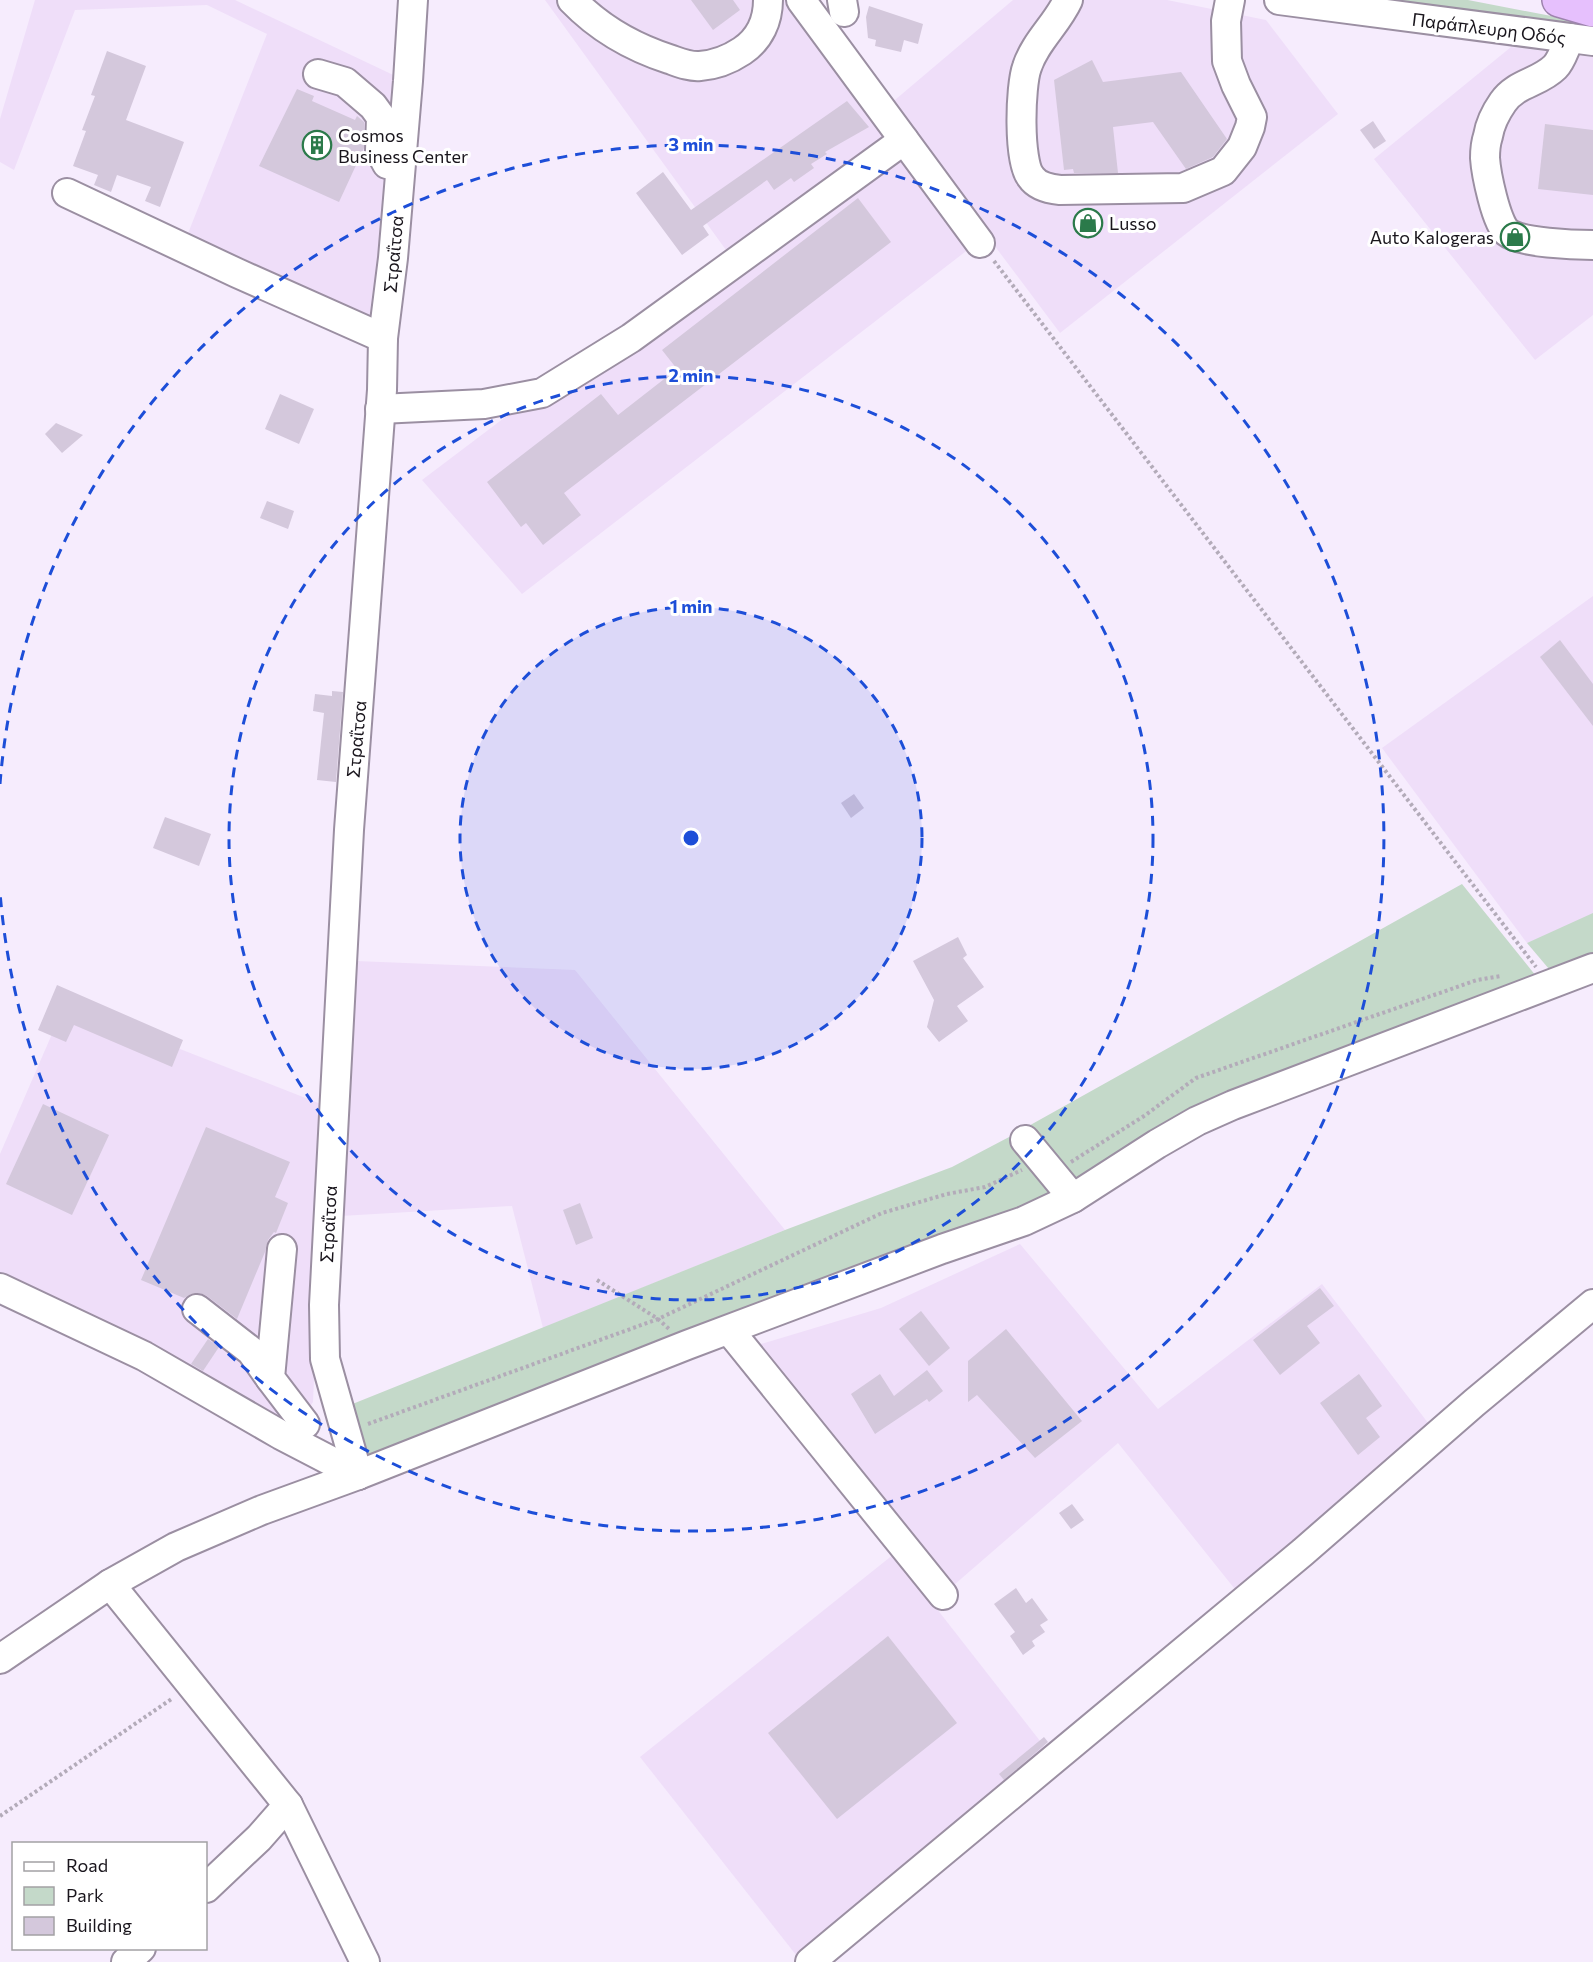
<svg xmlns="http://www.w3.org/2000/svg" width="1593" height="1962" font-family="Commissioner,sans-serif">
	<rect width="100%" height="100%" fill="#f6ecfd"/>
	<g fill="#efdef9">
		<polygon points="35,0 235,0 406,81 382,326 183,246 267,34 207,5 75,10 14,170 0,162 0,119"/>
		<polygon points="545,0 791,0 974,245 522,594 422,480 726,250"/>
		<polygon points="1013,0 1167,0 1266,20 1338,114 1060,333 889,105"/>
		<polygon points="1511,47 1593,57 1593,315 1535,360 1374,159"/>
		<polygon points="1593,596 1593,917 1527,943 1382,748"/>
		<polygon points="356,961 575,970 785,1230 543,1328 512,1206 341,1216"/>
		<polygon points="65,1004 326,1106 313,1402 306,1413 281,1425 0,1275 0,1154"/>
		<polygon points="1020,1244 1158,1409 1322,1284 1438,1436 1242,1598 1118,1443 947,1591 751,1347 881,1308"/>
		<polygon points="894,1554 1051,1755 800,1960 640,1757"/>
	</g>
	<g fill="#c4d9c9">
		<polygon points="1316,0 1468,0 1593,24 1593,34"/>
		<polygon points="1462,884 1544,986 1235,1100 1086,1186 1062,1171 1025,1128"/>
		<polygon points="1593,913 1593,970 1560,982 1527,943"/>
		<polygon points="1011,1136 1031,1159 1069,1194 369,1457 359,1452 345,1407 785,1230 952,1167"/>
	</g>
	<g fill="#d4c8dc">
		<polygon points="691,0 733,0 740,10 713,30"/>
		<polygon points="869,6 923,24 918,44 904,40 901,52 875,46 876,40 868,38 866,17"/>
		<polygon points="107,51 146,66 126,120 184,142 160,207 145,201 151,187 117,175 111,192 94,185 98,175 73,166 86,131 82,130 95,96 91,95"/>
		<polygon points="1092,60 1103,82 1181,72 1227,139 1213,157 1186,169 1153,122 1113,127 1118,173 1074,173 1073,169 1064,170 1054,80"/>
		<polygon points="297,89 314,96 312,101 355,120 357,116 364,122 364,148 339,202 259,166"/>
		<polygon points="847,101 869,127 825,152 827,154 811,164 814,168 794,182 791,178 774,190 767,180 703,226 709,235 682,255 636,193 663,172 691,210"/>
		<polygon points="1373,121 1386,141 1374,149 1360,130"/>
		<polygon points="1545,124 1593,130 1593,195 1538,189"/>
		<polygon points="858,198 891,242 564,493 581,515 543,545 526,523 521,527 487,482 601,394 618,415 677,369 662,350"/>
		<polygon points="280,394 314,409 299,444 265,429"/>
		<polygon points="56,423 83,435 62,453 45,434"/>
		<polygon points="267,501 294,511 288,529 260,518"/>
		<polygon points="1560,640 1593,684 1593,726 1540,657"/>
		<polygon points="332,691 343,692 336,782 317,780 324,713 313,711 315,694 332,696"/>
		<polygon points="854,794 864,808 851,818 841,803"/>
		<polygon points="165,817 211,834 199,866 153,848"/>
		<polygon points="958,937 967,955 963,958 984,987 957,1006 968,1021 939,1042 927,1027 934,1000 913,961"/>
		<polygon points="57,985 183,1040 172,1067 74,1025 66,1042 38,1030"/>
		<polygon points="43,1104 109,1135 72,1215 6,1184"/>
		<polygon points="206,1127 290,1162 275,1197 288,1203 276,1233 274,1232 268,1240 265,1252 237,1319 207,1296 200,1293 191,1294 184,1298 141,1280"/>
		<polygon points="580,1203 593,1238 576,1245 563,1210"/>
		<polygon points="1320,1288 1334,1306 1307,1326 1320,1343 1280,1375 1253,1340"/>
		<polygon points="921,1311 950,1348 929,1366 899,1329"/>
		<polygon points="1006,1329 1082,1421 1035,1458 977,1395 968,1402 968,1361"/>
		<polygon points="208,1339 219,1347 203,1371 191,1364"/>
		<polygon points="927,1370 943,1391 929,1402 927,1399 875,1434 851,1394 880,1374 894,1396"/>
		<polygon points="1359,1374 1382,1406 1366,1418 1380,1437 1358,1455 1320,1403"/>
		<polygon points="1072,1504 1084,1520 1071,1529 1059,1513"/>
		<polygon points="1016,1588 1026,1603 1032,1598 1048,1620 1040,1625 1045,1632 1032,1641 1035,1646 1023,1655 1010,1636 1015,1632 994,1604"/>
		<polygon points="888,1636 957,1723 837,1819 768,1733"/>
		<polygon points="1044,1737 1048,1742 1004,1780 999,1774"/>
	</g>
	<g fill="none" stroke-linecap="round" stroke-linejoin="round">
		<g stroke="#9b8fa2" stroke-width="32">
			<g id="minor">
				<path d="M572 0C599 28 632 47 669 59 678 62 689 67 700 66 714 65 730 59 742 51 760 39 768 20 768 0"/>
				<polyline points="801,0 980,243"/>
				<polyline points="842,0 844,12"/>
				<path d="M1068 0C1057 24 1035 42 1027 67 1020 86 1018 162 1031 177 1037 186 1050 189 1060 190L1183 188 1223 171 1242 147 1250 127 1252 117 1236 85 1227 61 1226 21 1230 0"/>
				<polyline points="1279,0 1593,41"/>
				<path d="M1570 38C1565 47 1562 60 1555 67 1539 83 1516 83 1503 102 1496 112 1490 124 1488 136 1486 142 1485 151 1485 158 1486 173 1496 223 1507 232 1520 243 1575 245 1593 245"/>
				<polyline points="318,74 345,82 373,106 381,117 380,151 387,164 400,167"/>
				<polyline points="67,193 237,273 383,338"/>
				<polyline points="380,409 484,404 542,393 631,338 904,140"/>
				<polyline points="1025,1140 1073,1198"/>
				<polyline points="282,1249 270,1378 305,1424"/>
				<polyline points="0,1288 144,1356 281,1435 358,1475"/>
				<polyline points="197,1309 251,1351 270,1378"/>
				<polyline points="729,1330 943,1595"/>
				<polyline points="358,1475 325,1359 324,1305 349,830 382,390 383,338 393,258 408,81 413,0"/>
				<polyline points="110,1584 288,1805 365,1962"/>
				<polyline points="0,1659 110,1584 176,1547 262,1510 358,1475 687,1345 942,1249 1024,1221 1073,1198 1157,1144 1197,1121 1233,1105 1593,968"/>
				<polyline points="206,1888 259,1838 288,1805"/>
				<polyline points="126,1962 141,1948"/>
				<polyline points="810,1962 1303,1552 1474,1403 1593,1304"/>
			</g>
		</g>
		<g stroke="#9e84ae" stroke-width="36">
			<polyline id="highway" points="1559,0 1593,10"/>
		</g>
		<g stroke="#b3abb9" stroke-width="4" stroke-dasharray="3 3" stroke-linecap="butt">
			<polyline points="994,261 1536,967"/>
			<polyline points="1071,1162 1144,1116 1196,1078 1477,980 1501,976"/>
			<polyline points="597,1280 658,1319 669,1329"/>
			<polyline points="368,1424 658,1319 882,1213 947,1194 985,1187 1022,1170"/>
			<polyline points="0,1816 173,1698"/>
		</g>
		<use href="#minor" stroke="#fff" stroke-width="28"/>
		<use href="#highway" stroke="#e6c0fd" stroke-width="33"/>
	</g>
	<circle cx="691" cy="838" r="231" fill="#1d4ed8" fill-opacity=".12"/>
	<g fill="none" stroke="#1d4ed8" stroke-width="3" stroke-dasharray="10 8">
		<circle cx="691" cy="838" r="231"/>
		<circle cx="691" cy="838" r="462"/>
		<path d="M0 784A693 693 0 1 1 0 892"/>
	</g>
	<defs>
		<g id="building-ring" transform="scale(1.5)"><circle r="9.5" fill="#fff" stroke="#2b7a4a" stroke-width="1.5"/><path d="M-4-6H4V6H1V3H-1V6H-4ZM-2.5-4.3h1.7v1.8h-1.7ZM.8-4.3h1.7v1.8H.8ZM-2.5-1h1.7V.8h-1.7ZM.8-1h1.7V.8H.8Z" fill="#2b7a4a"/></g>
		<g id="shop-ring" transform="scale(1.5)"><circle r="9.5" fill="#fff" stroke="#2b7a4a" stroke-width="1.5"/><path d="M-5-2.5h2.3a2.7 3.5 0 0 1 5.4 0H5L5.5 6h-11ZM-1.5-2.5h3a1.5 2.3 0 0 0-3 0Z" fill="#2b7a4a"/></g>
	</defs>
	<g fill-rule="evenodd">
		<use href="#building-ring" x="317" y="145"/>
		<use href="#shop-ring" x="1088" y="223"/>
		<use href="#shop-ring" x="1515" y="237"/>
	</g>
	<g text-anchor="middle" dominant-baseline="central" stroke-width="6" stroke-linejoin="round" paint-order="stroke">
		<g font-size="18" fill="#19151c" stroke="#fff">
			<text transform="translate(1489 28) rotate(7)">Παράπλευρη Οδός</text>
			<text transform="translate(393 254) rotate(-85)">Στραΐτσα</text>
			<text transform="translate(356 739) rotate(-85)">Στραΐτσα</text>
			<text transform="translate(328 1224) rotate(-87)">Στραΐτσα</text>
		</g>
		<g font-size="18" fill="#19151c" stroke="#fff" text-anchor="start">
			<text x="338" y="135">Cosmos<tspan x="338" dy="21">Business Center</tspan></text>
			<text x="1109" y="223">Lusso</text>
			<text x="1494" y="237" text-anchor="end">Auto Kalogeras</text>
		</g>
	</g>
	<circle cx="691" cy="838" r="9" fill="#1d4ed8" stroke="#fff" stroke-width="3"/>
	<g font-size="18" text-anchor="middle" font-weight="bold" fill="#1d4ed8" stroke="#fff" stroke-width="6" stroke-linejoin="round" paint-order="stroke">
		<text x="691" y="151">3 min</text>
		<text x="691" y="382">2 min</text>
		<text x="691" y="613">1 min</text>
	</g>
	<rect x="12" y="1842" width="195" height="108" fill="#ffffff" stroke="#a3a1a4" stroke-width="1.5"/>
	<rect x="24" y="1862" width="30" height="9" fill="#ffffff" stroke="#a3a1a4" stroke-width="1.5"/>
	<text x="66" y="1872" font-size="18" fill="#19151c">Road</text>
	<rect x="24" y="1887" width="30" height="18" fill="#c4d9c9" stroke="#a3a1a4" stroke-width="1.5"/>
	<text x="66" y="1902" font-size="18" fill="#19151c">Park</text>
	<rect x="24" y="1917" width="30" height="18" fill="#d4c8dc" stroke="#a3a1a4" stroke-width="1.5"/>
	<text x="66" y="1932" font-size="18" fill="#19151c">Building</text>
</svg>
